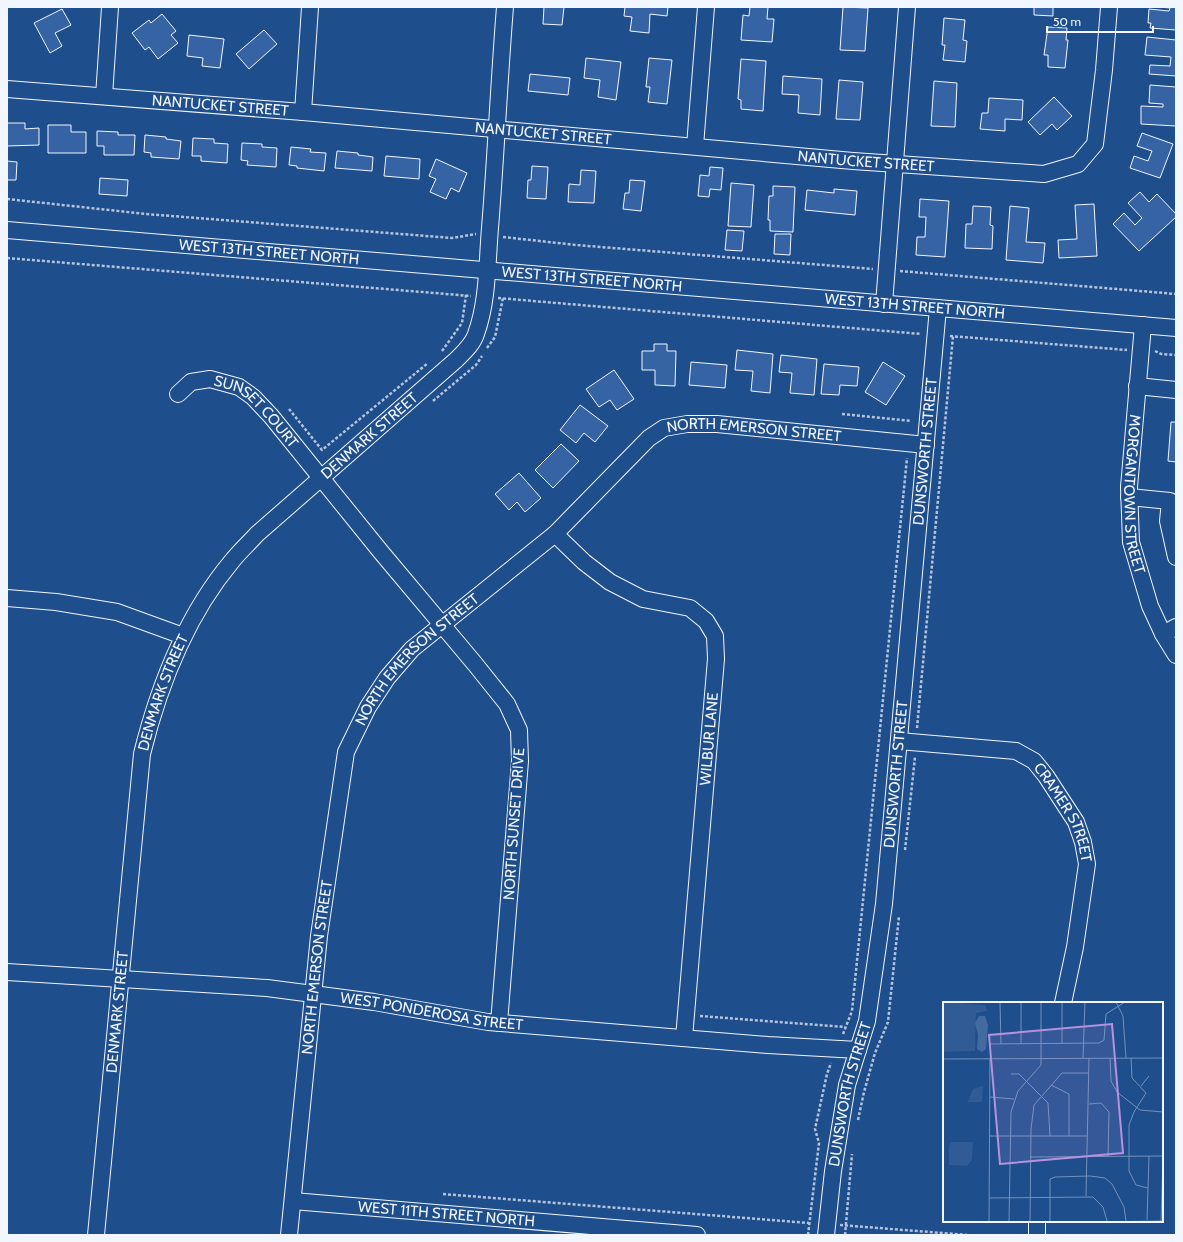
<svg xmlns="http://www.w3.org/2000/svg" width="1183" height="1242" font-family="Cabin,sans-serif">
	<rect width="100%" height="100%" fill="#1f4e8c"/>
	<g fill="#3563a3" stroke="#f2f6ff">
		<polygon points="544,7 564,7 562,25 543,24"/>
		<polygon points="625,7 668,7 667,16 650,14 649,33 630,31 632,17 624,16"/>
		<polygon points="750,7 768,7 767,19 774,19 772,42 741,40 743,15 749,16"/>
		<polygon points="843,7 868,8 865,51 840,50"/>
		<polygon points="1034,7 1053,7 1053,16 1034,15"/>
		<polygon points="1159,7 1176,7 1176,30 1150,28 1151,23 1148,23 1149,9 1169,11 1170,8"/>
		<polygon points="62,9 71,25 55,33 62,46 50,53 34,23"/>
		<polygon points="162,14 176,31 171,35 178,43 158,59 149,47 145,50 132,33 149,20 151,23"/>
		<polygon points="944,18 965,20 963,40 967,41 965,62 943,60 945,45 942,45"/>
		<polygon points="1048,27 1067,28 1066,40 1068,40 1065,68 1048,67 1048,55 1044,55"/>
		<polygon points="264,30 277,44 249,69 236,54"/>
		<polygon points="189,35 224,39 220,68 202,66 203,58 187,56"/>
		<polygon points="1147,37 1176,40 1176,76 1149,74 1150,65 1170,66 1171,57 1145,55"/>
		<polygon points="586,58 621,62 616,100 598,97 600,80 584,78"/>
		<polygon points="649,58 672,60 667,104 648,102 650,87 646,87"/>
		<polygon points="741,59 766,61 763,111 741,109 741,100 738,99"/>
		<polygon points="530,74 570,78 568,95 528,91"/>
		<polygon points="783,76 822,79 820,115 798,113 799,95 782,94"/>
		<polygon points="839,80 863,82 860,120 836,119"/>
		<polygon points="934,81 957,83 955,127 931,126"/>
		<polygon points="1150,85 1176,87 1176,126 1141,124 1141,106 1163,107 1163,104 1149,103"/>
		<polygon points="1054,97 1072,116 1057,130 1052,124 1040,135 1028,122"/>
		<polygon points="989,98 1023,100 1022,120 1005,119 1005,131 980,129 982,113 988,113"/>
		<polygon points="7,123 25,123 25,129 39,128 39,145 7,146"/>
		<polygon points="48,125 71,125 71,132 86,132 86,153 48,153"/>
		<polygon points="97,131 118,132 118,135 135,135 134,155 104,155 104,146 97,146"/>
		<polygon points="1142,133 1173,144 1160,178 1130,168 1134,156 1148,161 1152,151 1137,146"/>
		<polygon points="145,135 166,137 166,139 181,141 179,159 151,157 151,153 144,152"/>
		<polygon points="193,138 214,139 214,143 228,144 227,163 201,161 201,156 192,156"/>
		<polygon points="242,143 262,144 262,147 277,148 276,167 247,165 248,161 241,160"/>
		<polygon points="291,147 311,149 310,152 326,153 324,171 297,168 297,166 289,165"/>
		<polygon points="337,151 358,153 358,155 373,157 372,171 335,168"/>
		<polygon points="386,156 420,159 419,179 384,176"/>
		<polygon points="436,159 467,173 459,192 451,188 446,199 430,192 436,179 429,176"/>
		<polygon points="7,161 17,162 16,180 7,180"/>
		<polygon points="532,166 548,167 546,199 527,198 528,180 531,180"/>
		<polygon points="710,167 723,168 721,190 710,189 709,197 698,196 700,175 709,176"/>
		<polygon points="581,170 596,171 594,203 568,202 569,184 580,185"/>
		<polygon points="100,178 128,180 127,196 99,194"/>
		<polygon points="630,180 645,181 641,211 623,209 625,193 629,193"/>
		<polygon points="731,183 754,185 751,227 728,226"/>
		<polygon points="773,186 795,187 793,232 770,231 770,220 768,220 769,196 773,196"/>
		<polygon points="834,189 857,191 855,215 805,210 807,190 834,193"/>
		<polygon points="1140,192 1149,202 1157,194 1176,214 1176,217 1139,251 1113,224 1124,213 1135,225 1142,218 1128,203"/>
		<polygon points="920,199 949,201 945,257 916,255 917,237 925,237 926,217 919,217"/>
		<polygon points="1094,204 1097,256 1059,258 1058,240 1077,239 1075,205"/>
		<polygon points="973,206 991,207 990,225 993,226 992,249 965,248 966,224 972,224"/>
		<polygon points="1010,206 1029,208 1026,242 1045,243 1043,263 1006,260"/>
		<polygon points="727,230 744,231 742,251 725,250"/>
		<polygon points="775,234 791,234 790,255 774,254"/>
		<polygon points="654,344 667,344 667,351 676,351 675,386 655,385 655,370 642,370 642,351 654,351"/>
		<polygon points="737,350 773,354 770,393 751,391 753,371 735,370"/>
		<polygon points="781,355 817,359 814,395 790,393 792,373 779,372"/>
		<polygon points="691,362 727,365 725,388 689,385"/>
		<polygon points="883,362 905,376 886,405 865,392"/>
		<polygon points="824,364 859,367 857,386 840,385 839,395 821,394"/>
		<polygon points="614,370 634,399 617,410 610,400 599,407 586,389"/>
		<polygon points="580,405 608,426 595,442 584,433 576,443 560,430"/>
		<polygon points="1171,422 1176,422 1176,462 1168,461"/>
		<polygon points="561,444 579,461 553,488 535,470"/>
		<polygon points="519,473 541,498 525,512 517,502 509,510 495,494"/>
	</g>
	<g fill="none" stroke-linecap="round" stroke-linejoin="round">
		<g stroke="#f2f6ff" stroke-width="18">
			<g id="minor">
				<path id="s1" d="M7 89 303 112 853 161 1044 174 1078 164 1095 144 1104 70 1109 7"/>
				<polyline points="104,96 110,7"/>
				<polyline points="303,112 310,7"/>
				<polyline points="695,146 706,7"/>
				<path id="s2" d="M7 230 1176 328"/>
				<polyline points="884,304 907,7"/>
				<path id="s3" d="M1143 325 1129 487 1131 542 1150 606 1163 634 1176 655"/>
				<polyline points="1137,386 1176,390"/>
				<path id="s4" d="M178 394 191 382 210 379 239 387 253 397 271 416 381 552 475 664 507 704 519 730 520 761 499 1023"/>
				<polyline points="1129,497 1170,501 1168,521 1176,557"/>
				<polyline points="555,534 584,562 610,582 643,599 690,608 706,621 715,636 716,659 684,1038"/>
				<polyline points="7,598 56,602 117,612 183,636"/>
				<polyline points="1163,634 1176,627"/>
				<path id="s5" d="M899 741 1016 751 1034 761 1046 776 1076 822 1083 842 1087 864 1075 947 1063 1003"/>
				<path id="s6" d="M7 972 267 988 374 1002 488 1022 768 1045 858 1050"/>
				<path id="s7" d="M293 1201 697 1235"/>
				<path id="s8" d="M96 1235 142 754C159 685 186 616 232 561 239 552 249 543 257 534L456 360C464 352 473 344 476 334 488 301 487 263 490 228 496 154 499 81 505 7"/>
				<path id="s9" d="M289 1235 319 936 346 752 368 707 387 678 412 649 555 534 649 438 664 428 687 424H717L926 445"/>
				<path id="s10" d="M826 1235 833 1171 847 1085 867 1021 884 904 938 308"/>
				<polyline points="1037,1235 1037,1221"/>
			</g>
		</g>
		<g stroke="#b3c4dc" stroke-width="2.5" stroke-dasharray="3 2" stroke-linecap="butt">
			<polyline points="7,199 146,214 452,238 476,234"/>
			<polyline points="503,237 576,245 873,269"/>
			<polyline points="7,258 471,296"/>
			<polyline points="900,271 1176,294"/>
			<polyline points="498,298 921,334"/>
			<polyline points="950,336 1127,350"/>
			<polyline points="487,348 495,337 503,298"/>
			<polyline points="442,351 462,323 466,295"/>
			<polyline points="1155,351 1161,354 1176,355"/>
			<polyline points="433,401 476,365 482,356"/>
			<polyline points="289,409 322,450 428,363"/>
			<polyline points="842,414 911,421"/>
			<polyline points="917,728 953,336"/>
			<polyline points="905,850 915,757"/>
			<polyline points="700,1016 845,1027"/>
			<polyline points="843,1034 852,1011 907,458"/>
			<polyline points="858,1120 864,1092 875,1053 888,1022 899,916"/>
			<polyline points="443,1194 809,1223"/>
			<polyline points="840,1225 968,1235"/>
			<polyline points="808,1235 819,1143 815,1129 827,1074 831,1063"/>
			<polyline points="845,1235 852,1154"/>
		</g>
		<use href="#minor" stroke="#1f4e8c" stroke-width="16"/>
	</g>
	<g text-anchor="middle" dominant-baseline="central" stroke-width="3" stroke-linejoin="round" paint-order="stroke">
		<g font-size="15" fill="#f2f6ff" stroke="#1f4e8c">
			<text stroke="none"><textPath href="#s1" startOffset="214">NANTUCKET STREET</textPath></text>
			<text stroke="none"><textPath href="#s1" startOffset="538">NANTUCKET STREET</textPath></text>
			<text stroke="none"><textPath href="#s1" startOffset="862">NANTUCKET STREET</textPath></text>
			<text stroke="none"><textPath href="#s2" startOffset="263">WEST 13TH STREET NORTH</textPath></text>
			<text stroke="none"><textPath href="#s2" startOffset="587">WEST 13TH STREET NORTH</textPath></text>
			<text stroke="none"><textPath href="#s2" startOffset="911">WEST 13TH STREET NORTH</textPath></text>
			<text stroke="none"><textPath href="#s4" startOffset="95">SUNSET COURT</textPath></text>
			<text stroke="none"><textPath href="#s9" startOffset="1036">NORTH EMERSON STREET</textPath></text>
			<text stroke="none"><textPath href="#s8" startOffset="884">DENMARK STREET</textPath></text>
			<text stroke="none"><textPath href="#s10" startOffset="791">DUNSWORTH STREET</textPath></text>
			<text stroke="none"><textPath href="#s3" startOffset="170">MORGANTOWN STREET</textPath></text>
			<text stroke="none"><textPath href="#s9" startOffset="605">NORTH EMERSON STREET</textPath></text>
			<text stroke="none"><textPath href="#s8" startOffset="548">DENMARK STREET</textPath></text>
			<text transform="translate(709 739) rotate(-85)">WILBUR LANE</text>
			<text stroke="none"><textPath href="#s10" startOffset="467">DUNSWORTH STREET</textPath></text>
			<text stroke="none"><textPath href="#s5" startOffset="198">CRAMER STREET</textPath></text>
			<text transform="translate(514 824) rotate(-86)">NORTH SUNSET DRIVE</text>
			<text stroke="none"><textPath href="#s9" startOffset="269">NORTH EMERSON STREET</textPath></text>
			<text stroke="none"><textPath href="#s6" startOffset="427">WEST PONDEROSA STREET</textPath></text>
			<text stroke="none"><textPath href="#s8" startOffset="224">DENMARK STREET</textPath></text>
			<text stroke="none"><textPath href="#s10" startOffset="143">DUNSWORTH STREET</textPath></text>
			<text stroke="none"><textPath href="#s7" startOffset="154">WEST 11TH STREET NORTH</textPath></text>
		</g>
	</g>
	<g transform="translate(943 1002)">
		<rect width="220" height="220" fill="#1f4e8c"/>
		<path d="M0 0 42 3 44 9 33 11 32 49 0 50ZM40 84 39 100H25L30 87ZM8 140H30L29 158 24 164 6 163V144Z" fill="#305b95"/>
		<path d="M36 14H42L45 23 43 47 39 50 34 47 35 33 32 21Z" fill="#446ba0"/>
		<path fill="none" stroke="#7391ba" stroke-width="1" d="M57 0 58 42M78 0V42M119 0V42M173 0 180 14 183 56M47 42 156 41 161 38 163 12 182 0M140 56 142 0M167 56 168 79 174 90 197 108 220 110M188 56 189 76 203 91 191 110 186 123V169L193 183 205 186M0 57 220 56M68 72H76L105 101 107 134M108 83 126 92V134M198 84 206 74M47 95 71 97M146 102 158 101 166 110 165 154M47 134H144M87 155 220 154M143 194 146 56M46 196 150 195 160 205 164 219M204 218 206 154M46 220 47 57M66 220 68 110 75 89 98 63V0M87 220 88 127 91 103 119 71H146M107 220V177L112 175 147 174 162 176 169 182 181 205 183 219M149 220 220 219M218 220 220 155"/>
		<path fill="#b691df" fill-opacity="0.15" stroke="#b691df" stroke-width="2" d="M169 22 180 151 57 162 46 33Z"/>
		<rect width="220" height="220" fill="none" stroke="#f2f6ff" stroke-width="2"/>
	</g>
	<rect width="1183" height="1242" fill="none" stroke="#f2f6ff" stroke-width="16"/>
	<path d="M1047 26v6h106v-6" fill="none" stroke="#f2f6ff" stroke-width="2"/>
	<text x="1053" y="26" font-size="12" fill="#f2f6ff" stroke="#1f4e8c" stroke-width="3" paint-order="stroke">50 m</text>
</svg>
